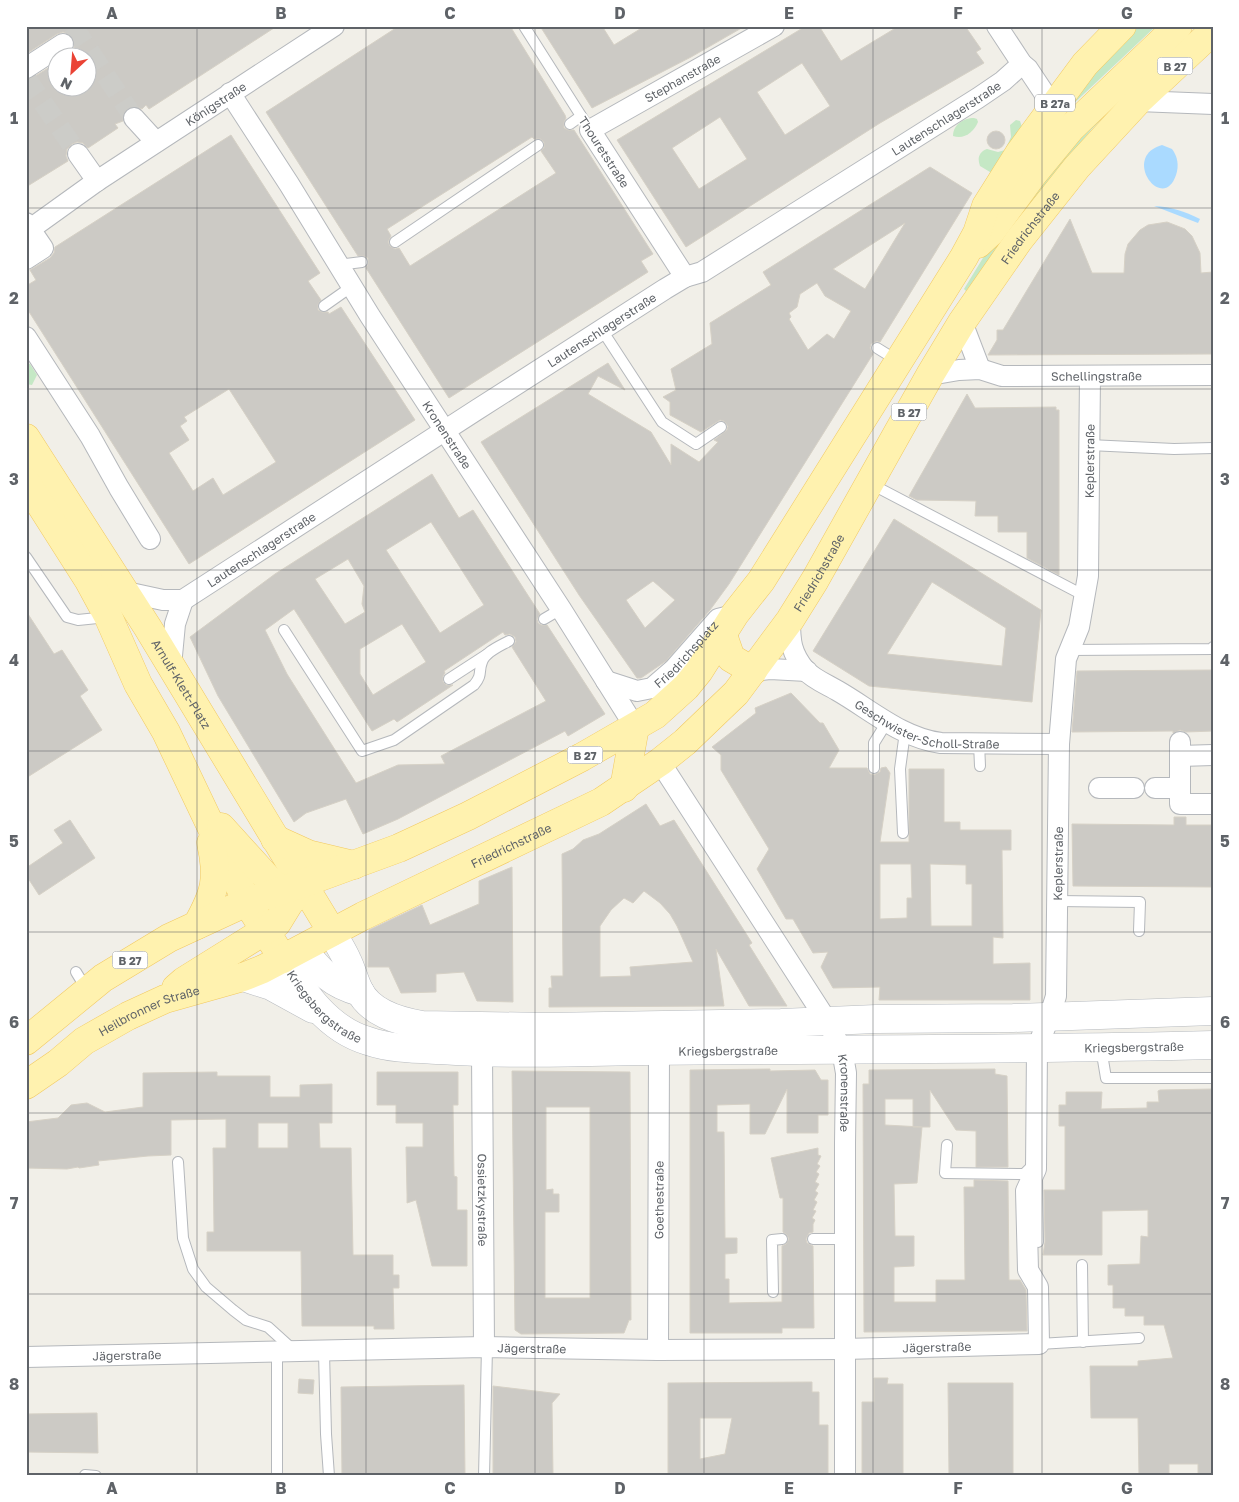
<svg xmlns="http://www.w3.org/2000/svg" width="1239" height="1502" font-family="'Golos Text',sans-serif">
	<rect width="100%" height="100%" fill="#f1efe8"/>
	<g fill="#c5e8c5">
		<polygon points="1135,26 1156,26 1069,108 1059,114"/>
		<polygon points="1149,71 1091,130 1020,217 966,291 964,289 997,235 1032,185"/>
		<path d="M974 118 977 119 978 122C974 132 964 140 953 136 953 125 963 118 974 118Z"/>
		<path d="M1016 120 1020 121 1022 127 995 175 980 166C977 158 979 152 987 149L998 152 1005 150 1011 137 1010 125Z"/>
		<polygon points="26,363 30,364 37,375 32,385 26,384"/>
	</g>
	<g fill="#aadaff">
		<path d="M1162 145 1172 149C1178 157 1179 166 1176 175 1163 214 1120 157 1162 145Z"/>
		<path d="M1154 206C1172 207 1184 211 1200 219L1198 223Z"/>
	</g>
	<g fill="#cccac5" stroke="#d6d1c6" fill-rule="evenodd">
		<polygon points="26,26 277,26 149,109 146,105 142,109 137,107 132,106 126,109 123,115 123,121 115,124 118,128 88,148 83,143 77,142 72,144 67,149 66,156 68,161 26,187 26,80 32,78 58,62 58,88 88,88 88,58 64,58 74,49 75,43 73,37 69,34 63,32 57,34 26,54"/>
		<path d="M399 26H510L565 115 566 118 564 122V128L568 130H574L653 254 641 261 648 272 449 398 366 268 368 264V258L364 256H358L266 112ZM532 137 534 139H541L544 142V148L541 151 556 173 410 266 399 248 395 249 390 246 388 242 391 236 387 229Z"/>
		<polygon points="540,26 602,26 614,45 645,26 745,26 691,57 592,108"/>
		<path d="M806 26H819L841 61 899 26H965L981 49 976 52 984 63 880 123 686 247 617 140ZM802 63 830 106 785 135 757 92ZM720 117 747 159 699 189 672 148Z"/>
		<circle cx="996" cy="140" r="9"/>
		<path d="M231 135 320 273 308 281 321 300 318 304V310L322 312H328L329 314 341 307 415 420 189 564 26 307V286L36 280 30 270 50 258 54 253 55 247ZM229 389 276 462 223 495 213 478 193 491 169 453 189 440 180 426 187 421 184 417Z"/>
		<path d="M930 167 972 193 880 342 877 341 871 344 870 348 873 354 729 584 710 610 666 661 641 678H637L579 595 481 442 608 363 625 390 598 376 588 394 651 432 671 465V444L699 462 718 442 714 440 727 430 728 426 724 421 720 420 701 432 670 415V402L663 397 676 390 671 369 712 344 710 323 771 285 763 272ZM905 223 865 289 833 269ZM817 283 825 296 851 311 834 339 827 334 808 350 789 319 791 317 789 313 797 307 800 294ZM653 581 675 600 645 628 626 600Z"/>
		<polygon points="1070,219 1092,273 1124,273 1125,254 1128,244 1140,230 1148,225 1167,222 1185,229 1192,236 1200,253 1201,273 1213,272 1213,354 988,355 997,340 997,330 1003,330"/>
		<polygon points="967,394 975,408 1056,407 1056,410 1059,410 1059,575 1027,558 1027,532 998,532 998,516 975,516 976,501 917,500 909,496"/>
		<path d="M432 474 459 518 473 510 540 614 537 619 538 623 541 625H547L605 714 568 736 565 731 398 819 363 834 346 799 306 813 294 822 218 696 190 637 275 574ZM431 522 484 605 440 633 386 550ZM348 559 364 586 362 604 365 612 345 624 315 579ZM294 609 372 731 394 719 397 722 453 685H446L443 682V676L445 673 444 671 503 632 505 635 510 634 515 637 516 642 512 647 546 701 441 756 445 764 398 765 356 783 287 674 265 630ZM402 624 426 662 373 695 360 674V649Z"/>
		<path d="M894 519 1041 610 1032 702 869 686 813 651ZM932 582 1006 628 1002 666 887 654Z"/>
		<polygon points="26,611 54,654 62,650 88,690 80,696 102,730 26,778"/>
		<polygon points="1213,670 1213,731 1186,732 1180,730 1173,733 1173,731 1072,732 1077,671"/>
		<path d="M791 693 820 723H823L839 750 829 768H867L870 774 874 775 880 772 881 768 886 767 890 773 880 842H909V769H944V822H960V830H1011V850H1002L1003 938 993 937V964L1030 963V1000H879L880 987 833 988 821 967 828 952 813 953 793 919H786L757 869 769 849 721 770V755L712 747 756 713 755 708ZM880 864H911L912 898H907V918L880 919ZM930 864 966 865V884H972V926H931Z"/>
		<path d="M646 804 660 826 674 820 752 943 749 945 787 1006H749L716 949 724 1006 549 1007V988H552L551 976H563L562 854 573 849 583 840 599 834ZM644 891 660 903 670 914 677 926 693 962 630 967 631 976 600 977V926L611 910 624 898 633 903Z"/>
		<polygon points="1174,817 1186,817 1186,825 1213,825 1213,887 1073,886 1072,824 1174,825"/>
		<polygon points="70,820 95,858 39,895 26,875 26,868 63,843 54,830"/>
		<polygon points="512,867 513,1002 477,1001 464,972 436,974 436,992 401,993 389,967 368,967 369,930 422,905 430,925 479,904 479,881"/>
		<polygon points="770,1069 770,1071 815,1070 821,1080 828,1080 828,1115 818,1115 818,1133 787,1133 787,1089 765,1134 750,1134 750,1104 717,1105 717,1132 724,1132 725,1238 737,1238 737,1253 725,1254 725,1279 729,1279 729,1303 782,1302 782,1246 786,1244 789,1239 787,1235 783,1232 783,1198 780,1198 771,1158 818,1148 818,1155 821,1156 817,1164 820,1166 816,1172 819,1174 815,1182 819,1184 815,1191 818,1193 814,1200 817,1202 813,1210 816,1211 812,1218 815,1220 813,1224 813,1232 809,1233 806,1239 807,1243 813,1246 814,1328 782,1328 782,1333 690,1333 690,1070"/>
		<polygon points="995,1069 995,1074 1007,1076 1008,1167 976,1167 976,1131 956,1130 930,1090 930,1127 913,1127 913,1099 885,1099 885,1125 922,1127 917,1183 894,1184 895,1236 914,1236 914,1266 894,1267 894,1302 936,1302 936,1280 965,1280 964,1187 974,1187 974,1180 1008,1181 1009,1280 1020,1280 1026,1290 1027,1331 864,1332 863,1084 869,1084 869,1070"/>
		<path d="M512 1071 630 1072 631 1320H629L624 1333 521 1334 515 1330ZM546 1107H590V1298H545V1212H559V1194H553V1189L546 1190Z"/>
		<path d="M217 1072V1076H270V1097H300V1085L332 1084V1123H319L320 1148H351L353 1255H393V1275H399V1288H393L394 1329H374V1326H302L301 1251H207V1232H214L213 1148H226V1119L171 1120V1155L148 1156 98 1161 99 1165 79 1168 78 1167 67 1169 26 1168V1122L58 1118 71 1105 87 1103 105 1112 143 1107V1073ZM258 1123H288V1148H258Z"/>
		<polygon points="377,1072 458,1072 458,1105 453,1105 454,1176 457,1177 457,1210 467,1210 467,1266 432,1266 416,1200 407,1203 407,1194 406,1147 423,1147 423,1123 396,1123 396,1105 377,1105"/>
		<polygon points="1213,1089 1213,1476 1198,1476 1198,1464 1169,1464 1169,1476 1139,1476 1138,1418 1091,1418 1090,1366 1138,1366 1138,1361 1173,1358 1164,1325 1144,1325 1144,1316 1125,1316 1125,1308 1113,1308 1113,1285 1108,1285 1108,1265 1140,1264 1141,1236 1148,1237 1148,1210 1102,1211 1102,1255 1043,1255 1045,1242 1044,1190 1065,1190 1065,1126 1059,1126 1059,1105 1066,1105 1066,1092 1102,1092 1101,1109 1147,1108 1147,1102 1159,1102 1158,1091 1160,1090"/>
		<polygon points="874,1378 888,1378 887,1384 903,1384 903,1476 862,1476 862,1402 874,1402"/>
		<polygon points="299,1379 314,1380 313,1394 298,1393"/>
		<path d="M812 1382V1392H819V1425H828V1476H668V1383ZM700 1418H732L725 1454 700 1459Z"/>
		<polygon points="948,1383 1013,1383 1013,1476 949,1476"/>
		<polygon points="464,1385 465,1476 342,1476 341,1387"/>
		<polygon points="493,1386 560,1394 552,1403 553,1476 493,1476"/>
		<polygon points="97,1413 98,1453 26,1452 26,1414"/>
	</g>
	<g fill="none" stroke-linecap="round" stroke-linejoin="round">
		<g stroke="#ccccc8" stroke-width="20" stroke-dasharray="20 10" stroke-linecap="butt">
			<polyline points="73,26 134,118"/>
			<polyline points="26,78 78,154"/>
		</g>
		<g stroke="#b5b8bc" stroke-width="12">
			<g id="lane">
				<polyline points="524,26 590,130"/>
				<polyline points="570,124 581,116"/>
				<polyline points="395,242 538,145"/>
				<polyline points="338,265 362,262"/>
				<polyline points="324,306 351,287"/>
				<polyline points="602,330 662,422 696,444 721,427"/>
				<polyline points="877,348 898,361"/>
				<polyline points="1089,445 1174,449 1213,448"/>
				<polyline points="871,484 1085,596"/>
				<polyline points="26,557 67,617 78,620 107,617"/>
				<polyline points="544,619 561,609"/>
				<path d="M284 630 362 751 394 740 474 685C483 674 478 672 482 662 485 652 500 646 509 641"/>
				<polyline points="1069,650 1213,649 1213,647"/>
				<polyline points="449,679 486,655"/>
				<polyline points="979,743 980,766"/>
				<polyline points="874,768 874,743 887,722"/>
				<polyline points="903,833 900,769 905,732"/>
				<polyline points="1057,901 1140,902 1139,931"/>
				<polyline points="76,972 87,990"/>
				<polyline points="1101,1048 1106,1078 1213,1078"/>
				<polyline points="947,1145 945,1173 1024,1174 1032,1166"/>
				<polyline points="178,1162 183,1238 193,1269 206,1287 233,1310 246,1320 268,1327 289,1346 296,1348"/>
				<polyline points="1037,1178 1038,1242"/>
				<polyline points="813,1239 844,1239"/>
				<polyline points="1082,1265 1083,1342"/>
				<polyline points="773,1292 772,1240 782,1239"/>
				<polyline points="1039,1344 1139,1338"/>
				<polyline points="324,1352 326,1434 329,1476"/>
				<polyline points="277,1353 277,1476"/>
				<polyline points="85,1475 96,1476"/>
				<polyline points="484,1476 487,1348"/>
			</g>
		</g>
		<g stroke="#b5b8bc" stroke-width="22">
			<g id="street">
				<polyline points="997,26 1022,64 1028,69 1044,93 1055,103"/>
				<polyline points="26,68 63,44"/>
				<path id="s1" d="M230 93 289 184 370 316 561 609 635 727"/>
				<polyline points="1138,101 1213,104"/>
				<polyline points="134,118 156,142"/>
				<polyline points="78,154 97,181"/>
				<polyline points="26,223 43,248 26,259"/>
				<path id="s2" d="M26 232 97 181 334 26"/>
				<path id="s3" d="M685 277 590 130 774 26"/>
				<polyline points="962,322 980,369"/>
				<polyline points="26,337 90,436 119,488 150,539"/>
				<path id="s4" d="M930 375 959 370 980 369 1002 376 1213 375"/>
				<path id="s5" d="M126 592 163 600H183C343 496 504 392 665 289L685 277 702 272 978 98 1003 81 1022 64"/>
				<path id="s6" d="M790 620C790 641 791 653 805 670 813 679 828 685 838 691 871 710 902 738 941 743L1059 744"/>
				<polyline points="171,666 175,624 183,600"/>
				<polyline points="753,671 770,669 807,671"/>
				<path id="s7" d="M606 681 637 691 652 688 674 669 718 619 730 616"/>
				<polyline points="1180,742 1180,788"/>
				<polyline points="1180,756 1213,755"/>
				<path id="s8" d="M660 762 827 1021 842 1050 846 1073 845 1143V1476"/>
				<polyline points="1099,788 1134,788"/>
				<polyline points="1155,788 1180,788 1180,804 1213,804"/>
				<path id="s9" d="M482 1052 484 1347"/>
				<path id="s10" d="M658 1350 659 1051"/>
				<path id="s11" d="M26 1357 484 1347 658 1350 844 1349 1039 1344 1038 1287 1028 1270 1026 1191 1036 1169 1037 1048 1050 1015 1056 996 1059 744 1066 659 1079 627 1088 576 1090 376"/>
			</g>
		</g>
		<g stroke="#b6babf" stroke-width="29">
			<g id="secondary">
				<path d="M332 932C337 942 343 951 347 960 352 970 354 980 359 990 370 1013 398 1021 422 1025L547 1027 781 1023 876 1019 1013 1018 1213 1011"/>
				<path d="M302 949C321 972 331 984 360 992"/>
				<path id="s12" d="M283 959C304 993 327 1029 368 1041 391 1049 416 1049 440 1050 508 1055 576 1052 644 1051 834 1049 1023 1050 1213 1045"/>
				<polyline points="243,977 271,986 313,1009"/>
			</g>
		</g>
		<g stroke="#f2c960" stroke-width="29">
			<g id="primary">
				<polyline points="978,244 990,233 1034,173 1071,128 1178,26"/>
				<path id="s13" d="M26 438 148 628 332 932"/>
				<polyline points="26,482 89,581 108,616 138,684 166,732 247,902 283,959"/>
				<polyline points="723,635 731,658 753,671"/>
				<polyline points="624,788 635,727"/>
				<polyline points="221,827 270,881 292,900"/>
				<polyline points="275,839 308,854 354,865"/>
				<path d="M197 925C215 893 219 879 211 843"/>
				<polyline points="176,988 184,981 277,923 301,884"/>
				<polyline points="26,1041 103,978 169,938 247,902 301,884 399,848 468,816 582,757 655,715 686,687 699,671 735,614 761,581 964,257 977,233 986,206 1020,152 1085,64 1122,26"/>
				<path id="s14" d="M26 1085 58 1063 84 1041 128 1016 165 999 243 977 263 969 363 916 601 802 660 762 685 742 736 693 790 620 815 580 930 375 962 322 1019 240 1077 167 1138 101 1213 31"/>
			</g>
		</g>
		<use href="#lane" stroke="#fff" stroke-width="10"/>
		<use href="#street" stroke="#fff" stroke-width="20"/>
		<use href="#secondary" stroke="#fff" stroke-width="28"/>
		<use href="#primary" stroke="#fff2af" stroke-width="28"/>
	</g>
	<path fill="none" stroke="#5f6368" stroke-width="1" stroke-opacity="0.55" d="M197 26V1476M366 26V1476M535 26V1476M704 26V1476M873 26V1476M1042 26V1476M26 208H1213M26 389H1213M26 570H1213M26 751H1213M26 932H1213M26 1113H1213M26 1294H1213"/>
	<g text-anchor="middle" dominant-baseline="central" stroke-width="4" stroke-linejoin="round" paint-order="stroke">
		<g fill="#fff" stroke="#8f9295" stroke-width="1">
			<rect x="1157.5" y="57.5" width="35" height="17" rx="4"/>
			<rect x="1035" y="94.5" width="40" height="17" rx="4"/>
			<rect x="891.5" y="403.5" width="35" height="17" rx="4"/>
			<rect x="567.5" y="746.5" width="35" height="17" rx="4"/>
			<rect x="112.5" y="951.5" width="35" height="17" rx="4"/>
		</g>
		<g font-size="11" font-weight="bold" fill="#5f6368">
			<text x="1175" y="66">B 27</text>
			<text x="1055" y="103">B 27a</text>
			<text x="909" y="412">B 27</text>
			<text x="585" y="755">B 27</text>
			<text x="130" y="960">B 27</text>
		</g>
		<g font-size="12" fill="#5f6368" stroke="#fff">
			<text stroke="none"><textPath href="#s3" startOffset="281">Stephanstraße</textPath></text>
			<text stroke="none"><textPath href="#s2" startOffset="229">Königstraße</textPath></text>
			<text stroke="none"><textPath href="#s5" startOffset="961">Lautenschlagerstraße</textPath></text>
			<text transform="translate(604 152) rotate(57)">Thouretstraße</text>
			<text stroke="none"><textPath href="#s14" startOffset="1369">Friedrichstraße</textPath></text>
			<text stroke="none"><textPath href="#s5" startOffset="556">Lautenschlagerstraße</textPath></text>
			<text stroke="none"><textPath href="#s4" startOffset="168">Schellingstraße</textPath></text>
			<text stroke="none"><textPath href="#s1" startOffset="405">Kronenstraße</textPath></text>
			<text stroke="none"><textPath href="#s11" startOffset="1908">Keplerstraße</textPath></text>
			<text stroke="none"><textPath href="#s5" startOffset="151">Lautenschlagerstraße</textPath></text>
			<text stroke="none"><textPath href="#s14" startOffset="964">Friedrichstraße</textPath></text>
			<text stroke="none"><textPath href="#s7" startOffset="96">Friedrichsplatz</textPath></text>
			<text stroke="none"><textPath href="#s13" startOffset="291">Arnulf-Klett-Platz</textPath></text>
			<text stroke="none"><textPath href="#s6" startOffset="191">Geschwister-Scholl-Straße</textPath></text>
			<text stroke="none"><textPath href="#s14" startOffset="544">Friedrichstraße</textPath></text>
			<text stroke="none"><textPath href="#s11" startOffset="1502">Keplerstraße</textPath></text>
			<text stroke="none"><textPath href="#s12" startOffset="64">Kriegsbergstraße</textPath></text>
			<text stroke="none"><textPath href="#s14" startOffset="145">Heilbronner Straße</textPath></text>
			<text stroke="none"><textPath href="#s12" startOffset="888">Kriegsbergstraße</textPath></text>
			<text stroke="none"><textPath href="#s12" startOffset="482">Kriegsbergstraße</textPath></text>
			<text stroke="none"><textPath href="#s8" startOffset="384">Kronenstraße</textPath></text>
			<text stroke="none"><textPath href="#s9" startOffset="148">Ossietzkystraße</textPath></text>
			<text stroke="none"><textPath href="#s10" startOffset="150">Goethestraße</textPath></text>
			<text stroke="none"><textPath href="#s11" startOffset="911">Jägerstraße</textPath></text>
			<text stroke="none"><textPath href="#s11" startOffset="506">Jägerstraße</textPath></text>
			<text stroke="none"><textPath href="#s11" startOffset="101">Jägerstraße</textPath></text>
		</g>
	</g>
	<rect width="1239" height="1502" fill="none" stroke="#ffffff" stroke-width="55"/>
	<g transform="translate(72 72) rotate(206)"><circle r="24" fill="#ffffff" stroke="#bfc1c3"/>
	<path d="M0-4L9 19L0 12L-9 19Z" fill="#ea4335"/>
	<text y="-8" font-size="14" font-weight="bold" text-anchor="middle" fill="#5f6368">N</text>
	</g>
	<rect x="28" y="28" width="1184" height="1446" fill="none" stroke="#5f6368" stroke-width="2"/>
	<g font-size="16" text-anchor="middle" font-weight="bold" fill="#5f6368">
		<text x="112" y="19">A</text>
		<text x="281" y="19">B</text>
		<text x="450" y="19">C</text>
		<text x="620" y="19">D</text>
		<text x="789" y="19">E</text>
		<text x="958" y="19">F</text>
		<text x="1127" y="19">G</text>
		<text x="14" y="124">1</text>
		<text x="1225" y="124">1</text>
		<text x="14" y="304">2</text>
		<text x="1225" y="304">2</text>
		<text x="14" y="485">3</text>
		<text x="1225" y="485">3</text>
		<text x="14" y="666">4</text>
		<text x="1225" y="666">4</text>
		<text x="14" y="847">5</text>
		<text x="1225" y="847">5</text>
		<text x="14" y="1028">6</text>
		<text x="1225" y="1028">6</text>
		<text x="14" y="1209">7</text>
		<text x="1225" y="1209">7</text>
		<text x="14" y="1390">8</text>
		<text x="1225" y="1390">8</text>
		<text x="112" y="1494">A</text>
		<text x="281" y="1494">B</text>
		<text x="450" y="1494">C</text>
		<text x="620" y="1494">D</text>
		<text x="789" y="1494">E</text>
		<text x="958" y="1494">F</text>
		<text x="1127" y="1494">G</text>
	</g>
</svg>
